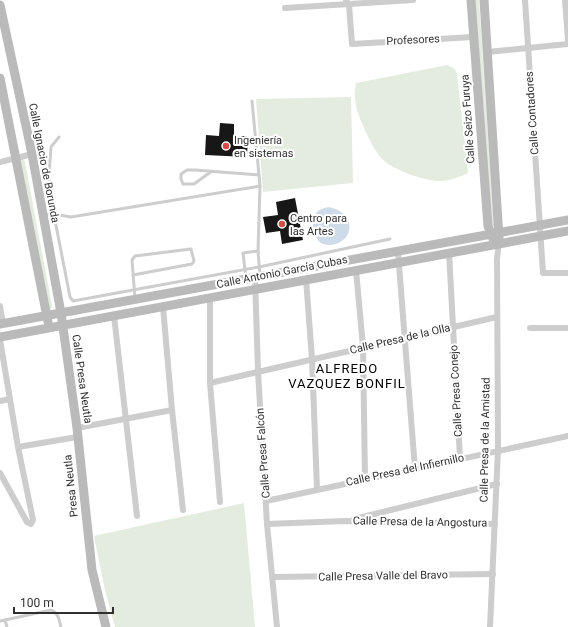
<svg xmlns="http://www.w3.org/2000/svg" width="568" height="627" font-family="Roboto,sans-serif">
	<rect width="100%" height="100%" fill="#fff"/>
	<g fill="#e4ebdf">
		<polygon points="475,0 479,0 494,226 492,228"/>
		<path d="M447 65 455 69 457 74 468 173C460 177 451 180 442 181 426 182 393 170 382 159 375 151 369 139 365 130 357 113 353 101 356 83Z"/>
		<polygon points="351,97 353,183 263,192 256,99"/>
		<polygon points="24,157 52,306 50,311 20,159"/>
		<polygon points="244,503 255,627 115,627 105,590 94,536"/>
	</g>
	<path fill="#cedbe8" d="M328 207C342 209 354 220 348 234 344 243 330 248 321 243 313 237 310 219 317 212 320 209 325 208 328 207Z"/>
	<g fill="#171717">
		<polygon points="220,123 234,124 234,136 248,136 247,157 205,155 206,135 219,136"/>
		<polygon points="295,198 303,240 282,244 280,231 266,233 263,217 278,215 276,202"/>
	</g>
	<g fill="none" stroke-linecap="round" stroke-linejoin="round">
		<g stroke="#cdcdcd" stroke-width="3">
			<polyline points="252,101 260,186 258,251 260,276"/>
			<polyline points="59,137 51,147 49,176 52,205 70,297 73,301 259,267 390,239"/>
			<polyline points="212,171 194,184 183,184 181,179 181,174 187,170 195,170 259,175"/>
			<polyline points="45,215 54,214 71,217 260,186"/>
			<polyline points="133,275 192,264 194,261 191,249 135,256 132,260 135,298"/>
			<polyline points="246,278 243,253 258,251"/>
			<path d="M5 620 51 610C59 613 59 620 61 627"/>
			<polyline points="0,621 5,620 7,627"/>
		</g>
		<g stroke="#cdcdcd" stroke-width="6">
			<polyline points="346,0 349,5 352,44 473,37"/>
			<polyline points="525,0 543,273 568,273"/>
			<polyline points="565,0 568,40"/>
			<polyline points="285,8 413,0"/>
			<polyline points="488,52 568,44"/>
			<polyline points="0,162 32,154"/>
			<polyline points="398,252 415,469"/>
			<polyline points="449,252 460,458"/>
			<polyline points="356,270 363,347 365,479"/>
			<polyline points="255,278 258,371 267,524 277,627"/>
			<polyline points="306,279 312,359 317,489"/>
			<polyline points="210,298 210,383 220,502"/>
			<polyline points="0,306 3,324"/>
			<polyline points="163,307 172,410 183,510"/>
			<polyline points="114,316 137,516"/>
			<polyline points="530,328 568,328"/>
			<polyline points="0,340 18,447 33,520 31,524 27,522 0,473"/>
			<polyline points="210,383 497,317"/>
			<polyline points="0,401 10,399"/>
			<polyline points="77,428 172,410"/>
			<polyline points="18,447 77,437"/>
			<polyline points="266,501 568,436"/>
			<polyline points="354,519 497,484"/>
			<polyline points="267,524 345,521 495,524"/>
			<polyline points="273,577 493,574"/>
			<polyline points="490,627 498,450 497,259 499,242"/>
		</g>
		<g stroke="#bababa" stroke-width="9">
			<polyline points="471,0 488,226 493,239"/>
			<polyline points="484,0 499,238"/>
			<polyline points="0,5 32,154 61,313 77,428 92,570 106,627"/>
			<polyline points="0,78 48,322"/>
			<polyline points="0,324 568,220"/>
			<polyline points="0,337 568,231"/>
		</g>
	</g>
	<g fill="#d14e47" stroke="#fff" stroke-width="1.5">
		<circle cx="226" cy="146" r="4"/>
		<circle cx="282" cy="224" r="4"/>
	</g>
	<g text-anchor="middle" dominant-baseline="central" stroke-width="4" stroke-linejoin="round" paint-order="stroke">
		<g font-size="11" fill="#303030" stroke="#fff">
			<text transform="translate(413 40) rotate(-3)">Profesores</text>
			<text transform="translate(532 113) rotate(-94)">Calle Contadores</text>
			<text transform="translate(468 119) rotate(-94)">Calle Seizo Furuya</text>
			<text transform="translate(44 163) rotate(79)">Calle Ignacio de Borunda</text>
			<text transform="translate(282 272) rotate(-11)">Calle Antonio García Cubas</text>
			<text transform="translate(400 339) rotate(-13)">Calle Presa de la Olla</text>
			<text transform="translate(82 379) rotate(82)">Calle Presa Neutla</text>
			<text transform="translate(456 391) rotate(-93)">Calle Presa Conejo</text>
			<text transform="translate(485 440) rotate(-89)">Calle Presa de la Amistad</text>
			<text transform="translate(263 453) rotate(-94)">Calle Presa Falcón</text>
			<text transform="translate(405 470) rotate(-12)">Calle Presa del Infiernillo</text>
			<text transform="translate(71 486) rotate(-96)">Presa Neutla</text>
			<text transform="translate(420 522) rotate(1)">Calle Presa de la Angostura</text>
			<text transform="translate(383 576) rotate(-1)">Calle Presa Valle del Bravo</text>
		</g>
		<g font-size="11" fill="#303030" stroke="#fff" text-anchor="start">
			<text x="234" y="140">Ingeniería<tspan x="234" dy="13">en sistemas</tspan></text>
			<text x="290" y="218">Centro para<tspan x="290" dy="13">las Artes</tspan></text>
		</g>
		<g font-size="13" letter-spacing="1" fill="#000" stroke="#fff">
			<text x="347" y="368">ALFREDO<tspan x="347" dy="15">VAZQUEZ BONFIL</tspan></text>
		</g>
	</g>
	<path d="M14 607v6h99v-6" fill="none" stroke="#303030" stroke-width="2"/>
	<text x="20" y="607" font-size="12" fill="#303030" stroke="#ffffff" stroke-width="3" paint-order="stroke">100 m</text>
</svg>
